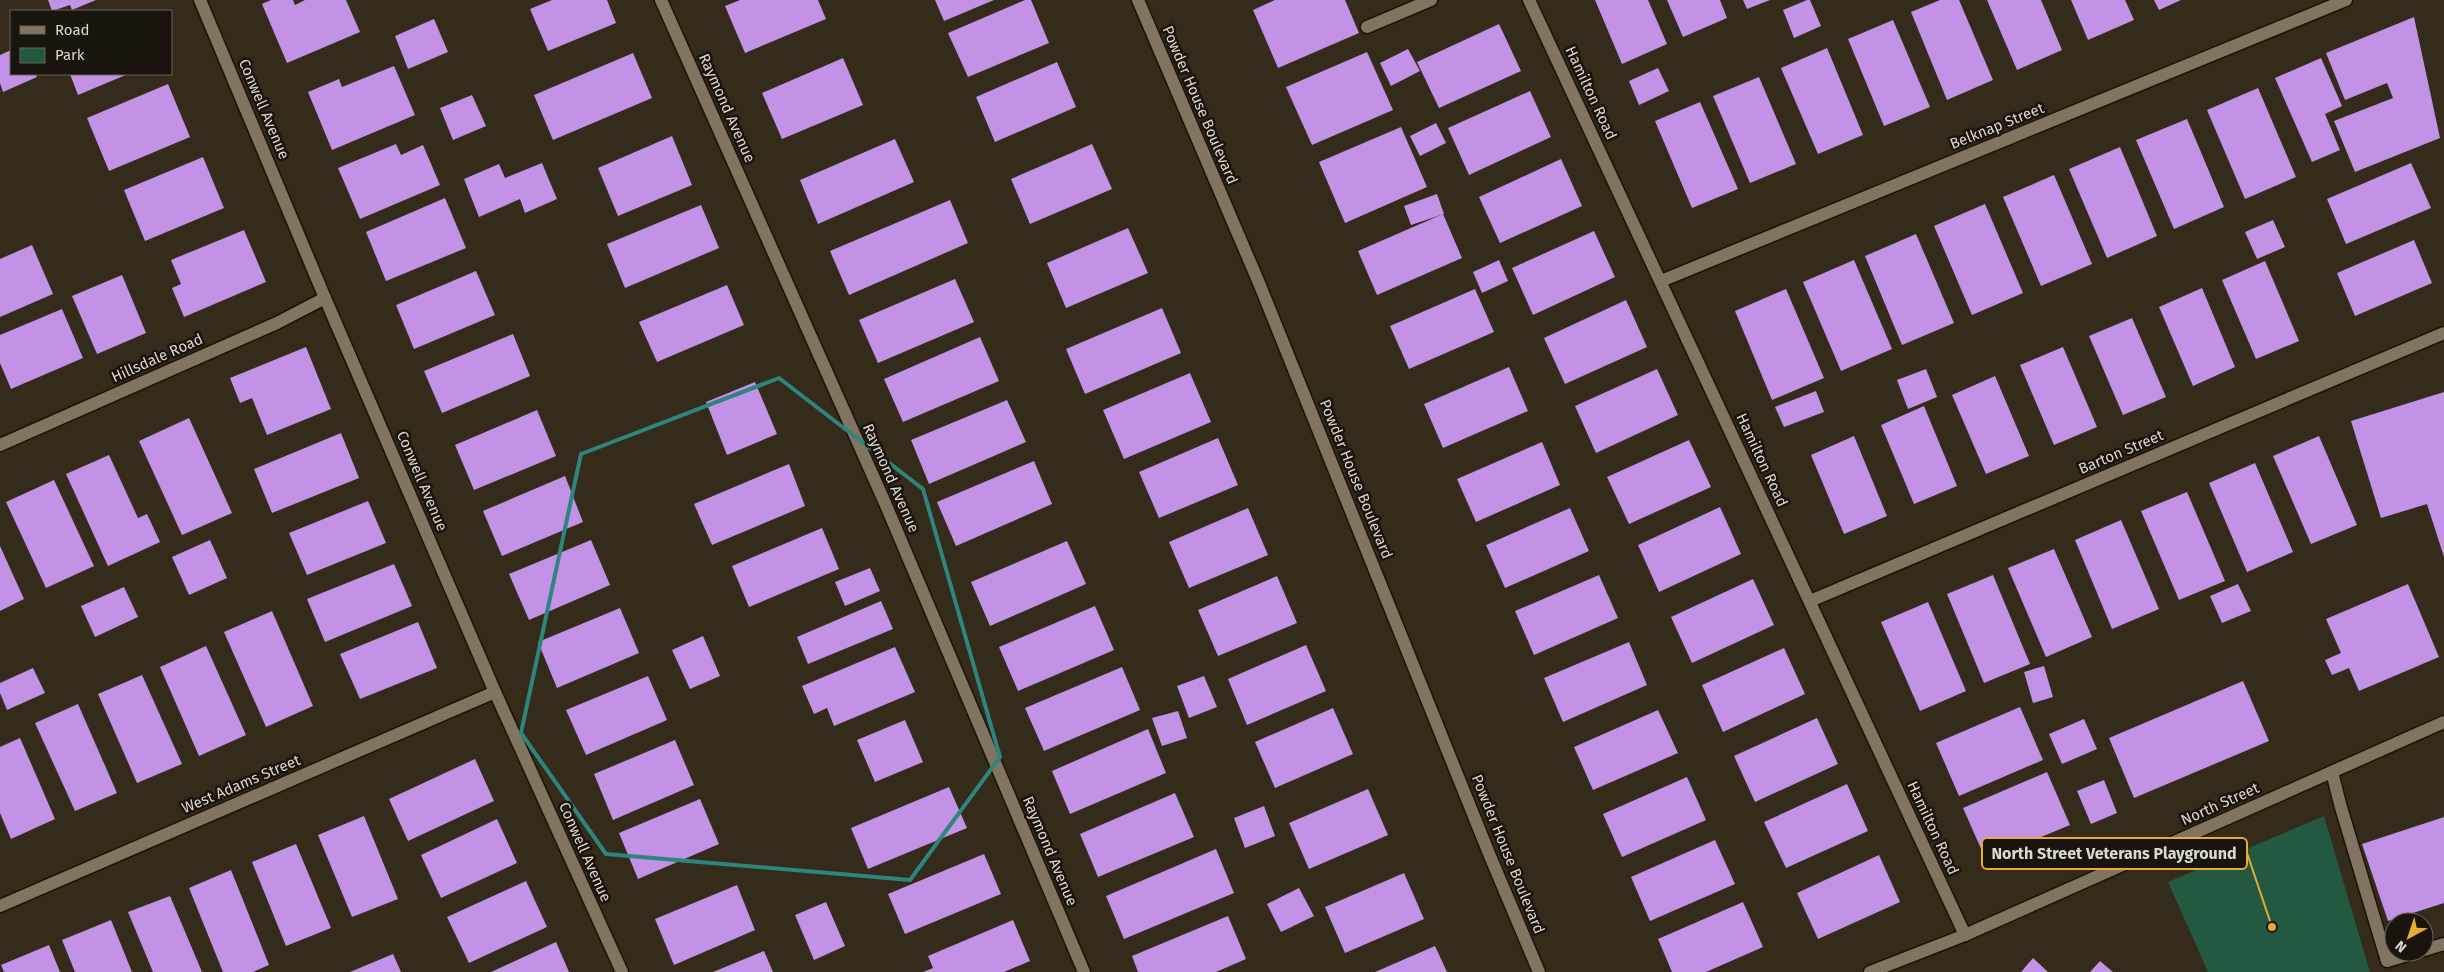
<svg xmlns="http://www.w3.org/2000/svg" width="2444" height="972" font-family="'Fira Sans',sans-serif">
	<rect width="100%" height="100%" fill="#352b1b"/>
	<polygon fill="#225940" points="2324,816 2370,972 2208,972 2168,882"/>
	<g fill="#c192e6">
		<polygon points="48,0 96,0 72,10 70,5 52,11"/>
		<polygon points="271,0 293,0 295,5 305,0 346,0 360,32 287,63 262,4"/>
		<polygon points="552,0 607,0 616,23 548,51 530,9"/>
		<polygon points="740,0 818,0 826,19 745,53 725,6"/>
		<polygon points="935,0 994,0 944,21"/>
		<polygon points="1025,0 1031,0 1049,43 968,77 948,33"/>
		<polygon points="1275,0 1345,0 1359,33 1278,68 1253,10"/>
		<polygon points="1595,0 1648,0 1667,44 1622,64"/>
		<polygon points="1667,0 1720,0 1727,18 1683,37"/>
		<polygon points="1743,0 1770,0 1747,9"/>
		<polygon points="1807,0 1810,0 1821,26 1794,38 1783,10"/>
		<polygon points="1940,0 1959,0 1993,80 1947,100 1911,12"/>
		<polygon points="1987,0 2041,0 2062,50 2017,70"/>
		<polygon points="2071,0 2125,0 2134,20 2088,40"/>
		<polygon points="2154,0 2181,0 2159,10"/>
		<polygon points="2414,17 2440,138 2355,172 2334,121 2393,98 2387,83 2345,100 2326,53"/>
		<polygon points="434,19 448,52 408,69 395,36"/>
		<polygon points="1893,20 1930,107 1884,126 1848,39"/>
		<polygon points="1499,24 1521,71 1439,108 1417,62"/>
		<polygon points="1827,48 1863,135 1818,154 1781,68"/>
		<polygon points="1408,49 1420,71 1391,86 1380,63"/>
		<polygon points="11,50 11,74 35,74 37,77 3,92 0,83 0,55"/>
		<polygon points="1367,52 1393,110 1312,145 1286,87"/>
		<polygon points="633,53 652,98 553,140 534,95"/>
		<polygon points="843,58 863,105 782,139 762,93"/>
		<polygon points="2321,58 2342,106 2325,114 2340,150 2312,162 2275,78"/>
		<polygon points="1057,62 1076,107 995,142 976,97"/>
		<polygon points="394,66 415,115 332,150 308,92 339,79 342,87"/>
		<polygon points="1658,68 1669,91 1639,105 1629,81"/>
		<polygon points="70,74 128,74 78,95"/>
		<polygon points="1759,77 1796,164 1750,183 1713,96"/>
		<polygon points="168,84 190,137 109,171 87,118"/>
		<polygon points="2258,88 2296,177 2245,199 2207,110"/>
		<polygon points="1530,91 1551,137 1469,175 1448,128"/>
		<polygon points="472,95 486,126 453,140 440,108"/>
		<polygon points="1700,102 1738,189 1692,208 1655,121"/>
		<polygon points="2187,119 2224,207 2174,229 2136,140"/>
		<polygon points="1436,123 1446,143 1420,156 1410,136"/>
		<polygon points="1401,127 1427,187 1345,223 1319,162"/>
		<polygon points="672,136 692,185 618,216 598,168"/>
		<polygon points="895,139 914,182 818,224 800,180"/>
		<polygon points="396,144 401,155 423,145 440,185 360,219 338,168"/>
		<polygon points="1092,144 1112,189 1030,224 1011,179"/>
		<polygon points="2120,147 2157,236 2107,258 2069,169"/>
		<polygon points="203,157 224,208 145,241 124,190"/>
		<polygon points="1561,159 1582,206 1500,243 1479,197"/>
		<polygon points="542,163 557,199 525,213 520,199 479,217 464,179 499,164 505,178"/>
		<polygon points="2411,163 2431,208 2346,244 2327,199"/>
		<polygon points="2054,175 2092,264 2041,286 2003,197"/>
		<polygon points="1437,194 1444,214 1411,225 1404,206"/>
		<polygon points="445,198 466,248 386,281 366,232"/>
		<polygon points="950,200 968,243 849,295 830,251"/>
		<polygon points="1985,204 2023,293 1972,315 1934,226"/>
		<polygon points="701,205 719,248 625,288 607,244"/>
		<polygon points="1443,214 1462,258 1377,295 1358,251"/>
		<polygon points="2273,220 2285,247 2257,259 2245,232"/>
		<polygon points="1128,228 1148,273 1066,308 1047,263"/>
		<polygon points="244,230 266,282 184,317 172,288 181,284 171,260"/>
		<polygon points="1594,231 1615,277 1533,315 1512,268"/>
		<polygon points="1916,234 1954,323 1902,345 1865,256"/>
		<polygon points="2414,240 2432,283 2355,316 2337,273"/>
		<polygon points="32,245 53,294 0,317 0,259"/>
		<polygon points="1499,260 1508,281 1482,293 1473,272"/>
		<polygon points="1854,260 1892,349 1841,371 1803,282"/>
		<polygon points="2265,261 2299,341 2256,359 2222,280"/>
		<polygon points="476,271 495,315 414,349 396,305"/>
		<polygon points="122,275 146,333 97,354 72,296"/>
		<polygon points="955,279 974,322 878,363 859,320"/>
		<polygon points="727,285 744,325 657,362 639,322"/>
		<polygon points="2202,288 2235,367 2193,386 2159,307"/>
		<polygon points="1475,289 1494,332 1409,369 1390,326"/>
		<polygon points="1786,289 1824,378 1772,400 1735,311"/>
		<polygon points="1626,300 1647,347 1565,384 1544,338"/>
		<polygon points="1162,308 1181,353 1085,394 1066,349"/>
		<polygon points="62,309 83,358 11,389 0,363 0,335"/>
		<polygon points="2132,318 2166,397 2123,415 2089,336"/>
		<polygon points="513,334 530,376 442,413 424,371"/>
		<polygon points="980,337 999,381 903,422 884,379"/>
		<polygon points="306,347 331,409 267,435 252,398 240,403 230,378"/>
		<polygon points="2063,347 2097,427 2054,445 2020,365"/>
		<polygon points="1509,367 1528,411 1443,448 1424,404"/>
		<polygon points="1657,369 1678,415 1596,453 1575,406"/>
		<polygon points="1926,369 1937,397 1908,409 1897,380"/>
		<polygon points="1190,373 1211,422 1124,459 1103,410"/>
		<polygon points="1995,376 2029,456 1986,474 1952,395"/>
		<polygon points="755,382 777,434 727,455 706,402"/>
		<polygon points="1816,391 1824,412 1784,427 1775,407"/>
		<polygon points="2444,392 2444,557 2427,504 2381,518 2351,421"/>
		<polygon points="1007,400 1026,442 929,484 911,440"/>
		<polygon points="1924,406 1957,486 1914,504 1881,425"/>
		<polygon points="537,410 556,456 474,490 455,445"/>
		<polygon points="189,418 232,513 182,535 139,441"/>
		<polygon points="341,433 359,478 272,513 254,469"/>
		<polygon points="1854,436 1887,516 1844,534 1811,455"/>
		<polygon points="2319,436 2357,525 2311,544 2273,456"/>
		<polygon points="1218,438 1238,485 1159,518 1139,472"/>
		<polygon points="1689,440 1711,487 1629,524 1607,477"/>
		<polygon points="1542,442 1560,485 1476,522 1457,479"/>
		<polygon points="109,455 138,518 147,514 160,542 108,566 66,474"/>
		<polygon points="1034,461 1052,504 956,546 937,502"/>
		<polygon points="2255,463 2293,552 2247,572 2209,483"/>
		<polygon points="789,464 805,506 712,545 694,504"/>
		<polygon points="565,476 583,522 502,556 483,511"/>
		<polygon points="54,480 94,566 46,588 6,502"/>
		<polygon points="2187,492 2225,581 2179,600 2141,511"/>
		<polygon points="368,501 386,543 307,575 289,533"/>
		<polygon points="1720,507 1741,554 1659,592 1638,545"/>
		<polygon points="1248,508 1268,555 1189,588 1169,542"/>
		<polygon points="1570,508 1589,551 1505,588 1486,545"/>
		<polygon points="2121,520 2159,609 2112,629 2075,540"/>
		<polygon points="822,528 839,569 749,607 732,566"/>
		<polygon points="210,540 227,578 189,595 172,557"/>
		<polygon points="591,540 610,585 529,620 509,574"/>
		<polygon points="1067,541 1086,584 990,626 971,582"/>
		<polygon points="0,546 24,599 0,611"/>
		<polygon points="2054,549 2092,637 2046,657 2008,568"/>
		<polygon points="394,564 412,606 325,642 307,599"/>
		<polygon points="870,568 880,591 845,606 835,582"/>
		<polygon points="1599,575 1618,618 1534,655 1515,611"/>
		<polygon points="1993,575 2030,664 1984,683 1947,594"/>
		<polygon points="1277,576 1297,623 1218,656 1198,610"/>
		<polygon points="1753,579 1774,625 1692,663 1671,617"/>
		<polygon points="2238,584 2251,611 2222,623 2210,596"/>
		<polygon points="2408,584 2439,657 2359,691 2349,668 2332,675 2325,660 2341,653 2326,619"/>
		<polygon points="124,587 138,617 95,637 81,606"/>
		<polygon points="881,601 893,629 808,664 797,637"/>
		<polygon points="1928,602 1966,691 1920,711 1881,622"/>
		<polygon points="1095,606 1114,650 1018,691 999,647"/>
		<polygon points="620,608 639,653 557,688 538,642"/>
		<polygon points="272,611 313,706 266,727 224,632"/>
		<polygon points="418,622 437,668 360,699 340,654"/>
		<polygon points="703,636 720,676 690,689 672,650"/>
		<polygon points="1629,642 1647,685 1563,722 1544,678"/>
		<polygon points="1306,645 1326,691 1247,725 1228,679"/>
		<polygon points="206,646 246,735 199,756 160,667"/>
		<polygon points="895,647 915,692 834,726 827,708 814,714 802,686"/>
		<polygon points="1784,648 1805,694 1723,732 1702,685"/>
		<polygon points="2044,666 2053,697 2033,703 2024,672"/>
		<polygon points="1122,667 1140,710 1044,751 1025,708"/>
		<polygon points="33,668 45,693 7,710 0,693 0,683"/>
		<polygon points="142,675 182,764 137,783 98,694"/>
		<polygon points="648,676 667,720 586,755 566,710"/>
		<polygon points="1204,676 1217,707 1189,718 1177,686"/>
		<polygon points="2243,681 2269,741 2134,798 2109,738"/>
		<polygon points="78,704 117,793 75,811 35,723"/>
		<polygon points="2020,707 2043,760 1959,796 1936,743"/>
		<polygon points="1333,708 1353,754 1275,788 1255,742"/>
		<polygon points="1658,710 1678,753 1593,790 1574,747"/>
		<polygon points="1178,711 1187,738 1162,746 1152,718"/>
		<polygon points="1817,718 1838,764 1755,802 1734,756"/>
		<polygon points="2084,719 2097,749 2062,764 2049,734"/>
		<polygon points="905,720 923,762 875,782 857,740"/>
		<polygon points="1148,729 1166,773 1070,814 1052,771"/>
		<polygon points="20,738 55,819 11,839 0,813 0,747"/>
		<polygon points="675,740 694,785 613,820 594,774"/>
		<polygon points="475,759 494,801 408,841 389,799"/>
		<polygon points="2047,772 2070,825 1986,860 1963,808"/>
		<polygon points="1687,777 1706,820 1622,857 1603,814"/>
		<polygon points="2104,780 2117,813 2091,824 2077,791"/>
		<polygon points="1847,784 1868,831 1786,868 1764,822"/>
		<polygon points="949,787 967,828 868,869 851,828"/>
		<polygon points="1368,789 1388,835 1309,869 1289,823"/>
		<polygon points="1175,793 1194,837 1098,877 1080,834"/>
		<polygon points="700,799 719,844 638,879 619,833"/>
		<polygon points="1264,806 1275,836 1245,848 1234,818"/>
		<polygon points="364,816 398,899 352,917 318,835"/>
		<polygon points="2444,817 2444,903 2388,921 2362,844"/>
		<polygon points="497,819 517,863 441,898 421,855"/>
		<polygon points="1715,840 1735,884 1650,921 1631,877"/>
		<polygon points="296,844 331,928 286,946 252,862"/>
		<polygon points="1216,849 1234,893 1124,939 1106,896"/>
		<polygon points="984,854 1001,894 905,934 888,894"/>
		<polygon points="1879,855 1900,902 1818,939 1797,893"/>
		<polygon points="231,870 269,965 253,972 223,972 189,888"/>
		<polygon points="1404,873 1424,919 1345,953 1325,907"/>
		<polygon points="526,881 547,927 469,963 447,917"/>
		<polygon points="737,885 755,930 674,965 655,919"/>
		<polygon points="1299,888 1314,916 1281,932 1267,904"/>
		<polygon points="170,896 202,972 153,972 128,912"/>
		<polygon points="826,902 845,946 814,960 795,915"/>
		<polygon points="1743,902 1763,947 1706,972 1672,972 1658,939"/>
		<polygon points="1228,916 1246,959 1216,972 1138,972 1132,956"/>
		<polygon points="111,920 132,972 75,972 62,940"/>
		<polygon points="1013,920 1030,961 1004,972 923,972 933,968 928,956"/>
		<polygon points="556,942 569,972 491,972"/>
		<polygon points="49,945 60,972 4,972 1,965"/>
		<polygon points="1435,946 1447,972 1375,972"/>
		<polygon points="764,951 773,972 713,972"/>
		<polygon points="393,954 401,972 350,972"/>
		<polygon points="2033,958 2048,972 2021,972"/>
		<polygon points="2100,961 2113,972 2090,972"/>
	</g>
	<g fill="none" stroke-linecap="round" stroke-linejoin="round">
		<g stroke="#1d1304" stroke-width="15">
			<g id="service">
				<polyline points="2332,772 2340,804 2387,961 2417,952"/>
				<polyline points="2424,950 2444,944"/>
			</g>
		</g>
		<g stroke="#1d1304" stroke-width="15">
			<g id="minor">
				<polyline points="200,0 325,298 495,692 622,972"/>
				<polyline points="661,0 885,503 1084,972"/>
				<polyline points="1529,0 1965,935"/>
				<polyline points="1367,27 1431,0"/>
				<polyline points="1661,281 2346,0"/>
				<polyline points="0,445 277,323 325,298"/>
				<polyline points="1810,601 2444,333"/>
				<polyline points="0,906 495,692"/>
			</g>
		</g>
		<g stroke="#1d1304" stroke-width="15">
			<polyline id="tertiary" points="1870,972 1965,935 2444,722"/>
		</g>
		<g stroke="#1d1304" stroke-width="15">
			<polyline id="secondary" points="1138,0 1259,283 1490,856 1539,972"/>
		</g>
		<use href="#service" stroke="#817562" stroke-width="12"/>
		<use href="#minor" stroke="#817562" stroke-width="12"/>
		<use href="#tertiary" stroke="#817562" stroke-width="12"/>
		<use href="#secondary" stroke="#817562" stroke-width="12"/>
	</g>
	<path fill="none" stroke="#2e857c" stroke-width="4" stroke-linejoin="round" d="M779 378 923 489 1000 757 910 880 606 854 521 733 581 454Z"/>
	<g text-anchor="middle" dominant-baseline="central" stroke-width="5" stroke-linejoin="round" paint-order="stroke">
		<g font-size="15" fill="#ded7cd" stroke="#19140d">
			<text transform="translate(1591 93) rotate(65)">Hamilton Road</text>
			<text transform="translate(1200 105) rotate(67)">Powder House Boulevard</text>
			<text transform="translate(727 108) rotate(66)">Raymond Avenue</text>
			<text transform="translate(264 109) rotate(67)">Conwell Avenue</text>
			<text transform="translate(1997 126) rotate(-22)">Belknap Street</text>
			<text transform="translate(157 358) rotate(-24)">Hillsdale Road</text>
			<text transform="translate(2121 452) rotate(-23)">Barton Street</text>
			<text transform="translate(1762 460) rotate(65)">Hamilton Road</text>
			<text transform="translate(891 478) rotate(66)">Raymond Avenue</text>
			<text transform="translate(1356 479) rotate(68)">Powder House Boulevard</text>
			<text transform="translate(422 481) rotate(67)">Conwell Avenue</text>
			<text transform="translate(241 784) rotate(-23)">West Adams Street</text>
			<text transform="translate(2220 804) rotate(-24)">North Street</text>
			<text transform="translate(1933 828) rotate(65)">Hamilton Road</text>
			<text transform="translate(1050 851) rotate(67)">Raymond Avenue</text>
			<text transform="translate(585 852) rotate(66)">Conwell Avenue</text>
			<text transform="translate(1508 854) rotate(68)">Powder House Boulevard</text>
		</g>
	</g>
	<path fill="none" stroke="#e9aa38" stroke-width="2" d="M2272 927L2247 853"/>
	<circle fill="#e9aa38" stroke="#19140d" stroke-width="2" cx="2272" cy="927" r="5"/>
	<rect fill="#19140d" stroke="#e9aa38" stroke-width="2" x="1982" y="838" width="265" height="31" rx="5"/>
	<g font-size="16" text-anchor="middle" font-weight="bold" fill="#ded7cd">
		<text x="2114" y="859">North Street Veterans Playground</text>
	</g>
	<rect x="10" y="10" width="162" height="65" fill="#19140d" stroke="#68625a"/>
	<rect x="20" y="26" width="25" height="8" fill="#817562" stroke="#68625a"/>
	<text x="55" y="35" font-size="15" fill="#ded7cd">Road</text>
	<rect x="20" y="48" width="25" height="15" fill="#225940" stroke="#68625a"/>
	<text x="55" y="60" font-size="15" fill="#ded7cd">Park</text>
	<g transform="translate(2409 937) rotate(220)"><circle r="24" fill="#19140d" stroke="#68625a"/>
	<path d="M0-4L9 19L0 12L-9 19Z" fill="#e9aa38"/>
	<text y="-8" font-size="14" font-weight="bold" text-anchor="middle" fill="#ded7cd">N</text>
	</g>
</svg>
